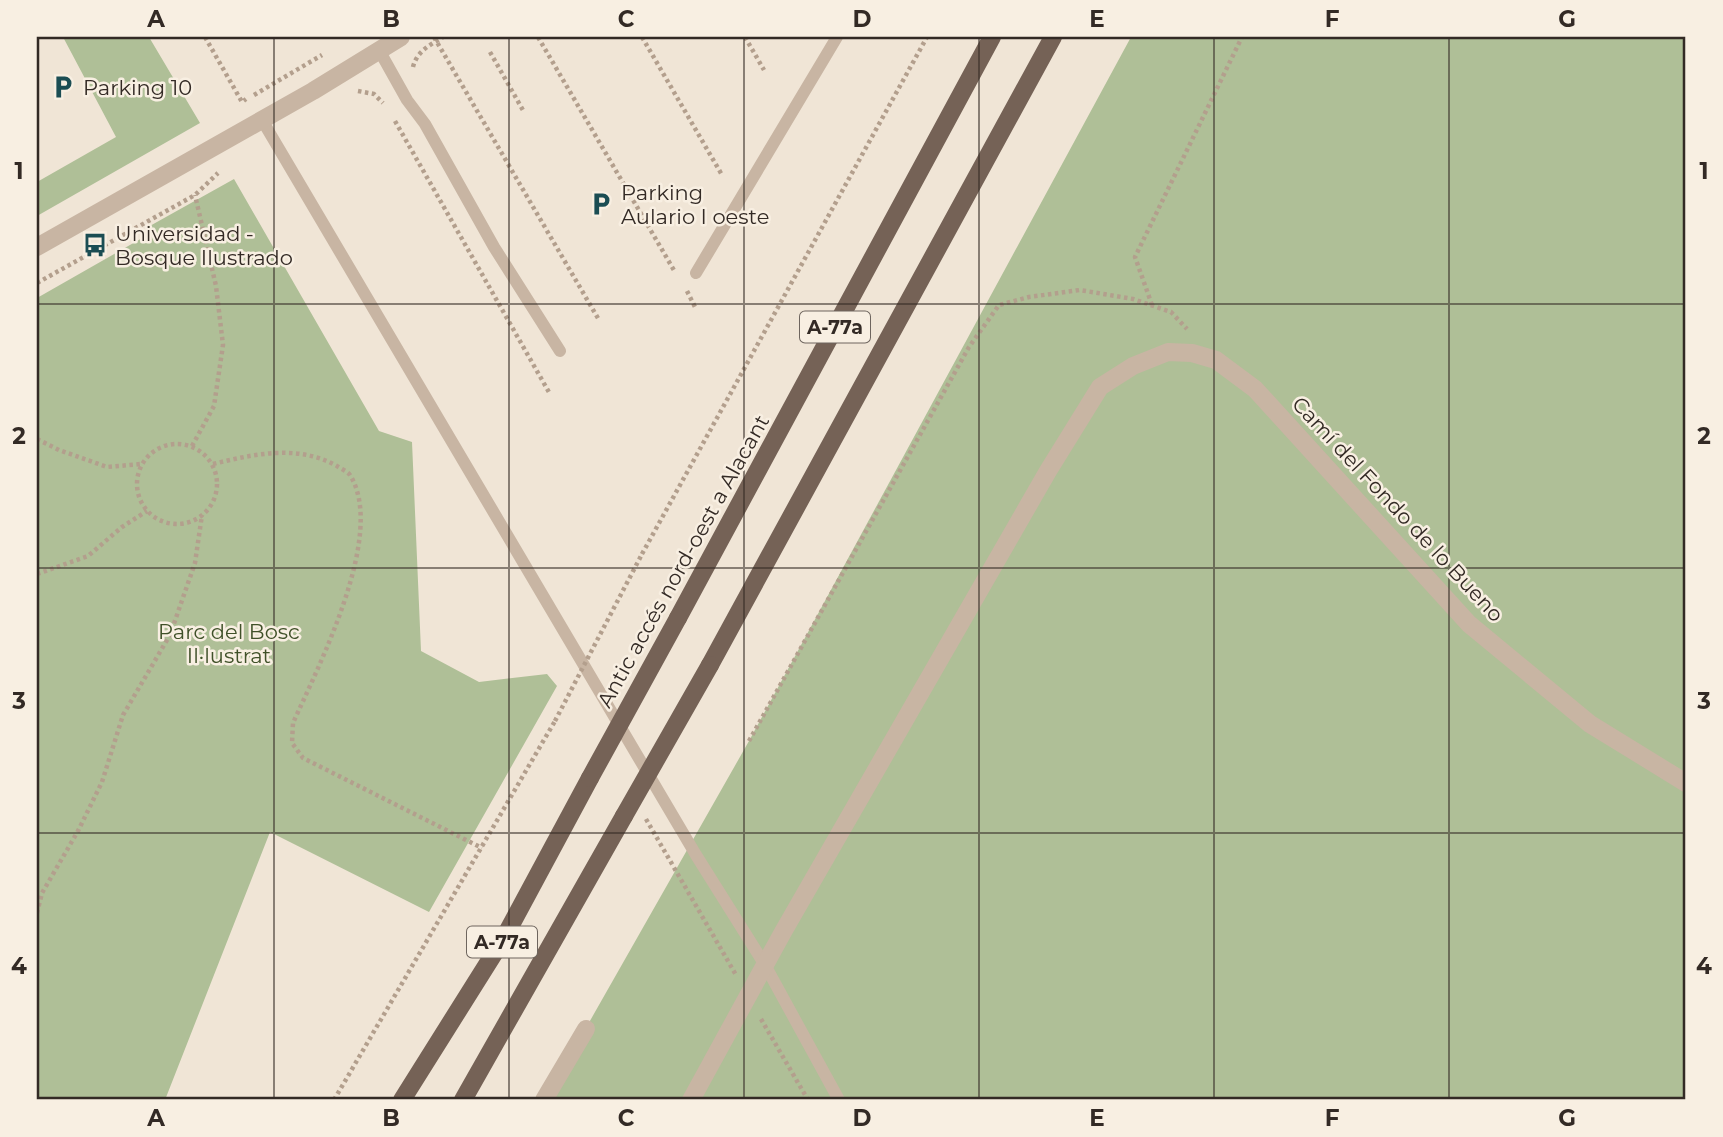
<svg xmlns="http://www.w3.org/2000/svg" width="1723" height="1137" font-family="Montserrat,sans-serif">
	<rect width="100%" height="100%" fill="#f0e5d6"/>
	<g fill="#afbf97">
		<polygon points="63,37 149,37 200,123 37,216 37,182 116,137"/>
		<polygon points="1131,37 1686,37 1686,1100 545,1100 749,741"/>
		<polygon points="234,179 379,431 412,442 421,651 479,682 547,674 557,686 429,912 270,832 165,1100 37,1100 37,298 151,233 148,227"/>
	</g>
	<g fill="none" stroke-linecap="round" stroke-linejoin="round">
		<g stroke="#b39f8d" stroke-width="4.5" stroke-dasharray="3.5 3.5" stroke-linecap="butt">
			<polyline points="205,37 242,102 246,99"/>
			<polyline points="434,37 599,320"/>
			<polyline points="538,37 675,272"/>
			<polyline points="642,37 722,175"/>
			<polyline points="745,37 764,70"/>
			<polyline points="490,52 524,112"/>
			<path d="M413 67C417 51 430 45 443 37"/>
			<polyline points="358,91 374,94 383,103"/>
			<polyline points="254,95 322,55"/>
			<polyline points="395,121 550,394"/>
			<polyline points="37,283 195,195 218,173"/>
			<polyline points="687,291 695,307"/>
			<polyline points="1152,305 1135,257 1242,37"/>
			<polyline points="37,439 59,450 107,467 141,464"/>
			<circle cx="177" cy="484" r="40"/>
			<polyline points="192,446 214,406 223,345 216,286 195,195"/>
			<path d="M213 464C254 454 298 444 337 466 341 469 347 471 350 475 387 534 318 667 293 723L292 743 303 758 482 848"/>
			<polyline points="642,554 927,37"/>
			<polyline points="37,574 88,556 122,527 147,511"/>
			<polyline points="749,741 969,347 999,305 1029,297 1080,290 1133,299 1171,312 1187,329"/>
			<polyline points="646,819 736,975"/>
			<polyline points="37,913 42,893 78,831 102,782 123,715 170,635 195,563 202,515"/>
			<polyline points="761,1019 808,1100"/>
			<polyline points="334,1100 555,721"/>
		</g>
		<g stroke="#c8b5a3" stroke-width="12">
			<polyline points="379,50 407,100 425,124 494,247 560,351"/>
			<polyline points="262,120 696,855 765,965 839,1100"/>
			<polyline points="696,273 837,37"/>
		</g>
		<g stroke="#c8b5a3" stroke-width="18">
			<polyline points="544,1100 586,1029"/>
			<polyline points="691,1100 783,932 1048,471 1100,387 1133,366 1168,352 1192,353 1216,360 1255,389 1469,624 1590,724 1686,783"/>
		</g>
		<polyline stroke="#c8b5a3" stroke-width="18" points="37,247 313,91 401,37"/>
		<g stroke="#756256" stroke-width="18">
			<polyline points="678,618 992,37"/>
			<polyline points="710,665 1053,37"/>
			<polyline points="402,1100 505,936 590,778"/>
			<polyline points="463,1100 624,816"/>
		</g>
		<polyline stroke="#b39f8d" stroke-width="4.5" stroke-dasharray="3.5 3.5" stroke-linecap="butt" points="555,721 642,554"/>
		<g stroke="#756256" stroke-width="18">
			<polyline points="590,778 678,618"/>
			<polyline points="624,816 710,665"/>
		</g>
	</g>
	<path fill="none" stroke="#332a25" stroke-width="2" stroke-opacity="0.55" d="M274 37V1100M509 37V1100M744 37V1100M979 37V1100M1214 37V1100M1449 37V1100M37 304H1686M37 568H1686M37 833H1686"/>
	<defs>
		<g id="parking-bare" transform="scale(1.89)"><path d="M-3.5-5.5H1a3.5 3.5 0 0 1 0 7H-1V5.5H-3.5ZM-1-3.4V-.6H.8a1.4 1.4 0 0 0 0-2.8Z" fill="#1b4d53" stroke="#f8efe2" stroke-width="2.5" paint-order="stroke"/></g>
		<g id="bus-bare" transform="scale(1.89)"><path d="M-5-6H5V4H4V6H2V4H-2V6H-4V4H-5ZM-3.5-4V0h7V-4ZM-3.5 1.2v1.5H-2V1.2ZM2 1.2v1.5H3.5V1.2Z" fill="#1b4d53" stroke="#f8efe2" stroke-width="2.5" paint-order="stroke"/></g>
	</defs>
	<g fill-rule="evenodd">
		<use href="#parking-bare" x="63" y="87"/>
		<use href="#parking-bare" x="601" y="204"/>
		<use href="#bus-bare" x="95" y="245"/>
	</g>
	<g text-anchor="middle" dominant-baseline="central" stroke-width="5" stroke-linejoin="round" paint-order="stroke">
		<g fill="#f8efe2" stroke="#6e655e" stroke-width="2">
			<rect x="800" y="311.5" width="70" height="31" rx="5"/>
			<rect x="467" y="926.5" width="70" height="31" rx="5"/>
		</g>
		<g font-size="19" font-weight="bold" fill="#332a25">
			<text x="835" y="327">A-77a</text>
			<text x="502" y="942">A-77a</text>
		</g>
		<g font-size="21" fill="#332a25" stroke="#f8efe2" text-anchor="start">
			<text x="83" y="87">Parking 10</text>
			<text x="621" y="192">Parking<tspan x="621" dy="24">Aulario I oeste</tspan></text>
			<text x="115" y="233">Universidad -<tspan x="115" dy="24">Bosque Ilustrado</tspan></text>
		</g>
		<g font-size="21" fill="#332a25" stroke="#f8efe2">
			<text transform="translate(1398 509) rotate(47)">Camí del Fondo de lo Bueno</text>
			<text transform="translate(683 561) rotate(-61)">Antic accés nord-oest a Alacant</text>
		</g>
		<g font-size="21" fill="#405129" stroke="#f8efe2">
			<text x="229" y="631">Parc del Bosc<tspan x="229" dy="24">Il·lustrat</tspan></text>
		</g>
	</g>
	<rect width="1723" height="1137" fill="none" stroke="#f8efe2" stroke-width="77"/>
	<rect x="38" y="38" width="1646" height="1060" fill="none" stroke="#332a25" stroke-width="2.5"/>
	<g font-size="23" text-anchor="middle" font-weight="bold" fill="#332a25">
		<text x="156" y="27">A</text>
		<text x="391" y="27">B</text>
		<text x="626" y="27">C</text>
		<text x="862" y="27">D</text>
		<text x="1097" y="27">E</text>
		<text x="1332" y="27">F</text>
		<text x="1567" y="27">G</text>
		<text x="19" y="179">1</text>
		<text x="1704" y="179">1</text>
		<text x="19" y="444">2</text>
		<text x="1704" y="444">2</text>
		<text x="19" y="709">3</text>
		<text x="1704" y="709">3</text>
		<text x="19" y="974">4</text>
		<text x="1704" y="974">4</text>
		<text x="156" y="1126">A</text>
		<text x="391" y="1126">B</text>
		<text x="626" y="1126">C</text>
		<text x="862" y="1126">D</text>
		<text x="1097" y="1126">E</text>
		<text x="1332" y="1126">F</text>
		<text x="1567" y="1126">G</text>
	</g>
</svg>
